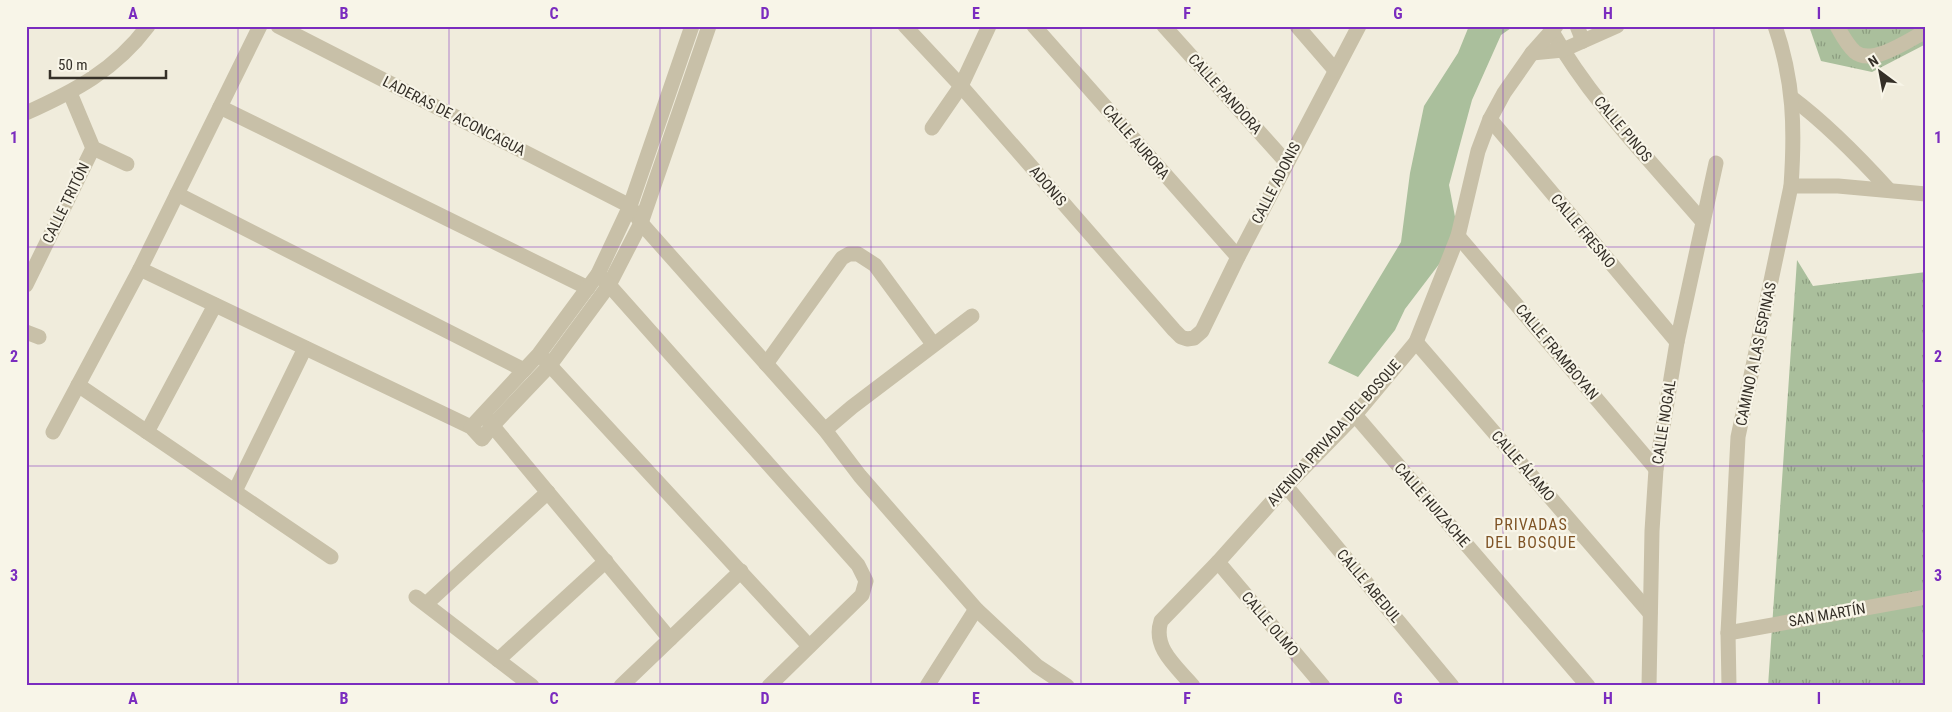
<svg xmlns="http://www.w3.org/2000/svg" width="1952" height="712" font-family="'Roboto Condensed',sans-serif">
	<defs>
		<pattern id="grass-tufts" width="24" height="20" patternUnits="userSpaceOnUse" patternTransform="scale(1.25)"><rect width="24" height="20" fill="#aabf9c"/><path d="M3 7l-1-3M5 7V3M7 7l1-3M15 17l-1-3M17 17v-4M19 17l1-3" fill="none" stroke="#8b9c7f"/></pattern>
	</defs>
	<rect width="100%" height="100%" fill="#f0ecdc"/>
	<g fill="url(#grass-tufts)">
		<polygon points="1809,26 1926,26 1926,44 1872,72 1821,61"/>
		<polygon points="1797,260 1813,286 1926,272 1926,686 1768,686"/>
	</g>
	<polygon fill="#aabf9c" points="1469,26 1514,26 1501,35 1472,100 1449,185 1459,238 1405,309 1395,330 1358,377 1328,363 1401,242 1410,173 1424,106 1458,53"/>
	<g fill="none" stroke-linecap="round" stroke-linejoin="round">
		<g stroke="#c8c0a8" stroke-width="15">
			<polyline points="278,26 630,206 641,223 825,430 860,476 976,609 1037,666 1067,686"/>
			<polyline points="905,26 961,86 1174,330 1181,337 1187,339 1194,338 1202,331 1238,257 1359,26"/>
			<polyline points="1034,26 1238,257"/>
			<polyline points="1164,26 1287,163"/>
			<polyline points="1297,26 1335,70"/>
			<polyline points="1577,26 1583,41"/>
			<path d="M1837 26C1842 35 1847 45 1855 52 1872 66 1909 40 1926 31"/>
			<path d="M1551 30C1591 101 1650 160 1703 222"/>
			<polyline points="1532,53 1563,50 1617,26"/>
			<polyline points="70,93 93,148 127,164"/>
			<path d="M1792 98C1828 125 1859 157 1889 190"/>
			<polyline points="220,107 588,288"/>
			<path d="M26 113C75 91 115 70 148 26"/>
			<polyline points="1490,119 1677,342"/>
			<polyline points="932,128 961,86 989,26"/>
			<polyline points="1791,186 1838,186 1926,194"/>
			<polyline points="177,194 524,370"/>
			<polyline points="1458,236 1656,469"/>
			<polyline points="140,269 471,427 482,439 493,425 550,365 609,285 641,223 709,26"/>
			<polyline points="598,274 609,285 858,565 866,581 862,595 769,686"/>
			<polyline points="26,285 93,148"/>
			<polyline points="26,332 39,337"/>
			<polyline points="1416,342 1650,613"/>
			<polyline points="544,359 809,646"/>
			<polyline points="766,364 842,258 849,254 858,254 875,265 933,344"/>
			<polyline points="78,385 331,557"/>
			<polyline points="1355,415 1588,686"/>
			<polyline points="486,418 670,639"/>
			<polyline points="471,427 539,354 598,274 630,206 692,26"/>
			<polyline points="825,430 852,407 972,316"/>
			<polyline points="53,432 140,269 260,26"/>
			<polyline points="147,432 215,305"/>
			<polyline points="1286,486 1452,686"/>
			<polyline points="235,491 305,348"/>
			<polyline points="1218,562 1323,686"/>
			<polyline points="416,597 532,686"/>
			<polyline points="426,604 548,492"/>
			<polyline points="1728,633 1926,597"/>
			<polyline points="498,660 606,561"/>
			<polyline points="621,686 741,571"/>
			<polyline points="927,686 976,609"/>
			<path d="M1193 686C1177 667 1152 648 1161 621L1218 562 1286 486 1355 415 1416 342 1458 236 1478 151 1490 119 1504 93 1532 53 1556 26"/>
			<polyline points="1649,686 1652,531 1656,469 1677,342 1716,163"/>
			<path d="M1729 686 1728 633 1738 437 1791 186C1795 129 1794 81 1775 26"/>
		</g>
	</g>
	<path fill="none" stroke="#7b2cbf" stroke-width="1" stroke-opacity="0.55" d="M238 26V686M449 26V686M660 26V686M871 26V686M1081 26V686M1292 26V686M1503 26V686M1714 26V686M26 247H1926M26 466H1926"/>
	<g text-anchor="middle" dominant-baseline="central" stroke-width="4.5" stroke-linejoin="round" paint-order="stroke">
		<g font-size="15" fill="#353028" stroke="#f8f5e8">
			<text transform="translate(1225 94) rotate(48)">CALLE PANDORA</text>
			<text transform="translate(454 116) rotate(27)">LADERAS DE ACONCAGUA</text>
			<text transform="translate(1623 129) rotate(50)">CALLE PINOS</text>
			<text transform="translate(1136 142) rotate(49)">CALLE AURORA</text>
			<text transform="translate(1276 183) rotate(-63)">CALLE ADONIS</text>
			<text transform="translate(1048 186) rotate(49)">ADONIS</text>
			<text transform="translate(66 203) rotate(-64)">CALLE TRITÓN</text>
			<text transform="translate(1583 231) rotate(50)">CALLE FRESNO</text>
			<text transform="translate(1557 352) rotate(50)">CALLE FRAMBOYAN</text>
			<text transform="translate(1756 354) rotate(-78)">CAMINO A LAS ESPINAS</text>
			<text transform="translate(1664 422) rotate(-81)">CALLE NOGAL</text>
			<text transform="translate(1334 433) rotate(-48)">AVENIDA PRIVADA DEL BOSQUE</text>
			<text transform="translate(1523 466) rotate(49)">CALLE ÁLAMO</text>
			<text transform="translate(1432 505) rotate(49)">CALLE HUIZACHE</text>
			<text transform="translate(1369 586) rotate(50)">CALLE ABEDUL</text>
			<text transform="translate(1827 615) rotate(-10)">SAN MARTÍN</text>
			<text transform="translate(1270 624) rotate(50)">CALLE OLMO</text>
		</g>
		<g font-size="16" letter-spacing="1" fill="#7f5426" stroke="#f8f5e8">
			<text x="1531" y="524">PRIVADAS<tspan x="1531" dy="18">DEL BOSQUE</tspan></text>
		</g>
	</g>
	<rect width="1952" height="712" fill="none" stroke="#f8f5e8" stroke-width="55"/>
	<g transform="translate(1880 72) rotate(328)" stroke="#f8f5e8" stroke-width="4" paint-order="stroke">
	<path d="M0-4L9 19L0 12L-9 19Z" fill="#353028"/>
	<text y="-8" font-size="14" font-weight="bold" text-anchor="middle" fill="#353028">N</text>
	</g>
	<path d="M50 70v8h116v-8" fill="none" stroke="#353028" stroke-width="2.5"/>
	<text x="58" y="70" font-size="15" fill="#353028" stroke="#f8f5e8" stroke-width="4" paint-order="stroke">50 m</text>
	<rect x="28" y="28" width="1896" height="656" fill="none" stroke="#7b2cbf" stroke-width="2"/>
	<g font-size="16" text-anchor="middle" font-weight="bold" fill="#7b2cbf">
		<text x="133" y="19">A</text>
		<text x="344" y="19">B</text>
		<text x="554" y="19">C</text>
		<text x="765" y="19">D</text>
		<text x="976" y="19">E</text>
		<text x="1187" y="19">F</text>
		<text x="1398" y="19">G</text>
		<text x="1608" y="19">H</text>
		<text x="1819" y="19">I</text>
		<text x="14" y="143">1</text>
		<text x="1938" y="143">1</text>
		<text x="14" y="362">2</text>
		<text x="1938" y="362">2</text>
		<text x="14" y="581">3</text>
		<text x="1938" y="581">3</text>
		<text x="133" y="704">A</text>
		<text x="344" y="704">B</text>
		<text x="554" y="704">C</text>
		<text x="765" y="704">D</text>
		<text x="976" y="704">E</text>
		<text x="1187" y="704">F</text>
		<text x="1398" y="704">G</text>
		<text x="1608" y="704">H</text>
		<text x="1819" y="704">I</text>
	</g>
</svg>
